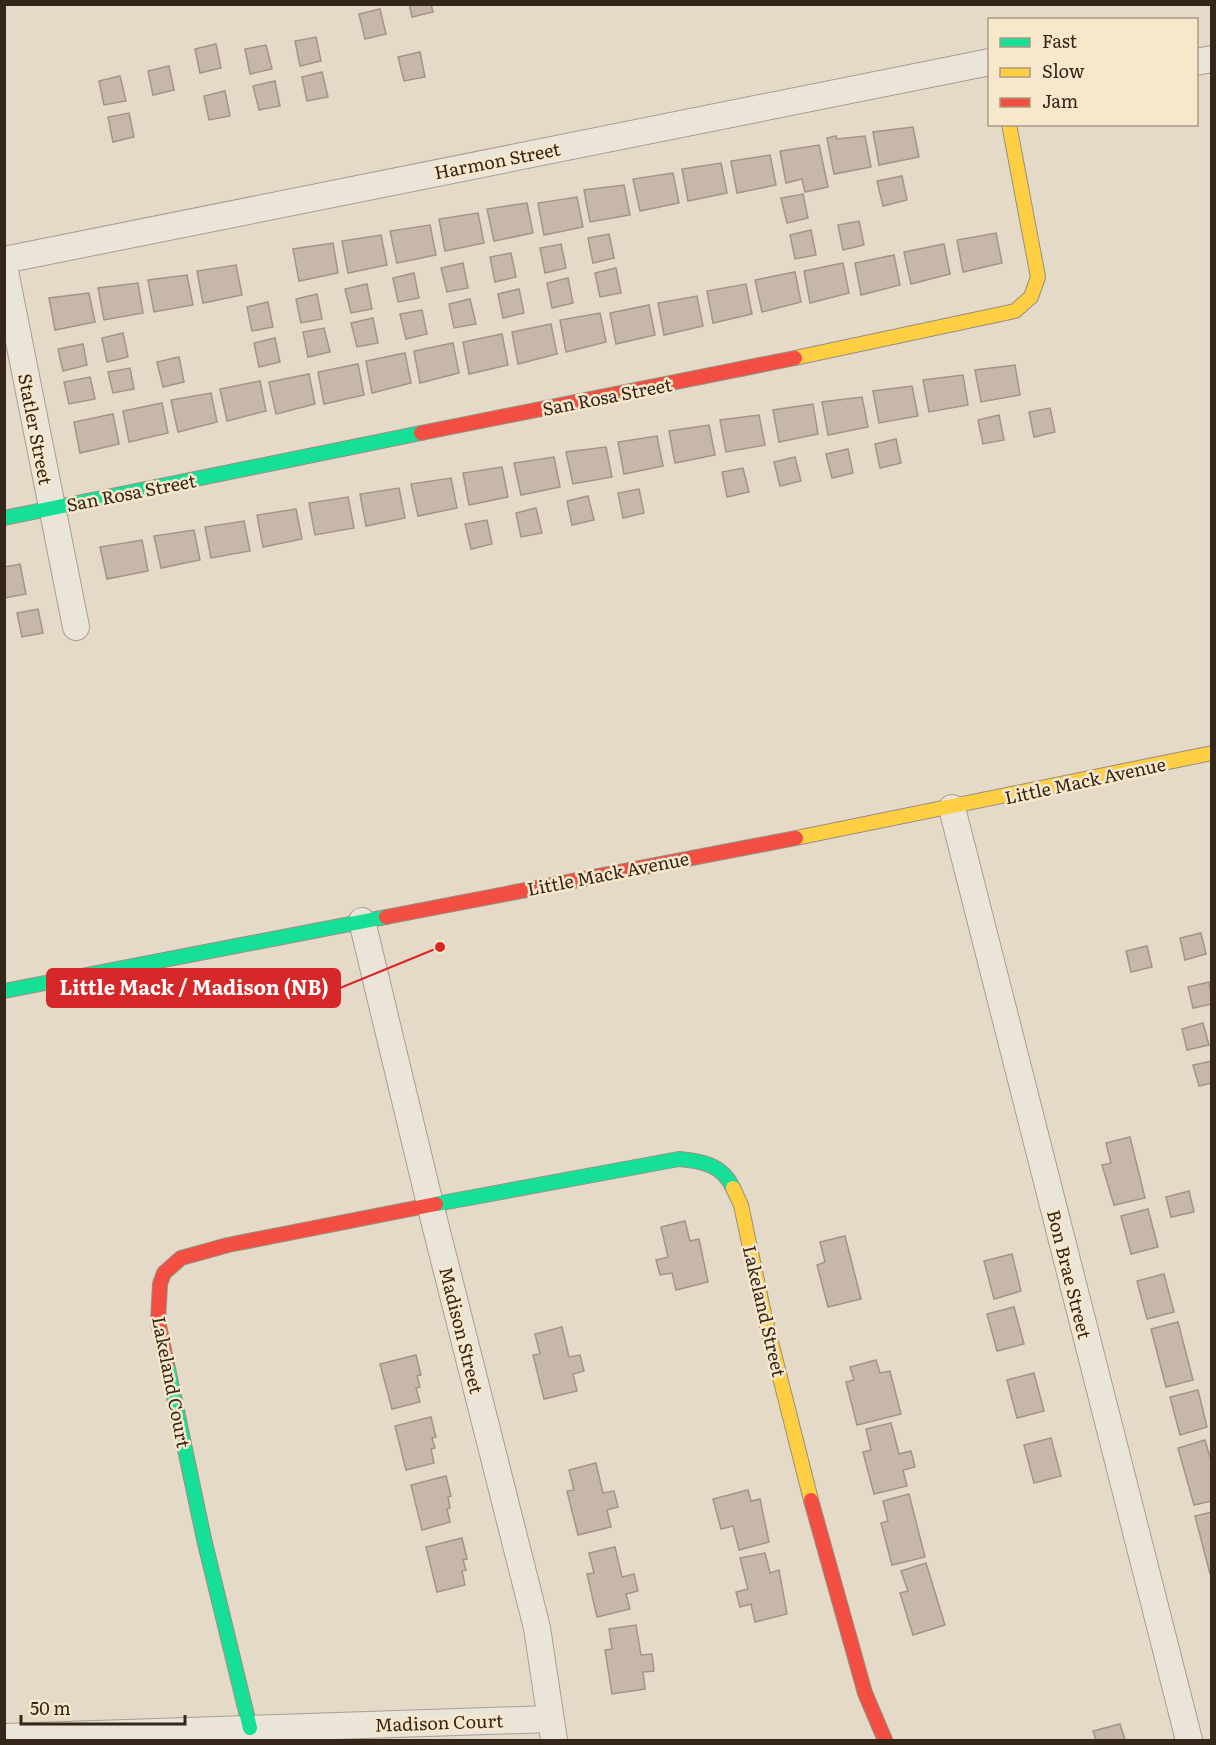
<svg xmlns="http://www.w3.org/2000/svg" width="1216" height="1745" font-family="Literata,serif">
	<rect width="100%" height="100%" fill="#e4dac7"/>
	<g fill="#c7b7a8" stroke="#a39487" stroke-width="1.5">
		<polygon points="409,4 431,4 433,12 412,17"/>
		<polygon points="380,9 386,34 365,39 359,14"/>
		<polygon points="316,37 321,61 300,66 295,41"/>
		<polygon points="216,44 221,68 200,73 195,49"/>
		<polygon points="266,45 272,69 250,74 245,49"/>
		<polygon points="420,52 425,77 404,81 398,57"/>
		<polygon points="169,66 174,90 153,95 148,71"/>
		<polygon points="322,72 328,97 307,101 302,77"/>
		<polygon points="120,76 126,101 104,105 99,81"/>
		<polygon points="275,81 280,106 259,110 253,86"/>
		<polygon points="225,91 230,116 209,120 204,96"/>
		<polygon points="129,113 134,137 113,142 108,117"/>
		<polygon points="913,127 919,157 879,165 873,132"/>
		<polygon points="836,136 837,139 865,136 871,167 834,174 827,138"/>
		<polygon points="819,145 828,187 805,192 802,179 786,183 780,151"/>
		<polygon points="770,155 776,185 737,193 731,161"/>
		<polygon points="721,163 727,193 688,201 682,169"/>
		<polygon points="673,173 679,203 640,211 633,179"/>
		<polygon points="902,176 907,200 883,206 877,181"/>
		<polygon points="624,185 630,215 590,222 584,190"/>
		<polygon points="803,194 808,218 787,223 781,198"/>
		<polygon points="577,197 583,227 544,235 538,203"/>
		<polygon points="527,203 533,233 494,241 487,209"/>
		<polygon points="478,213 484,243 445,251 439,219"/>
		<polygon points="859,221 864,245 843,250 838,225"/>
		<polygon points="430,225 436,255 397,263 390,231"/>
		<polygon points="811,230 816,255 795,259 790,235"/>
		<polygon points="996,233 1002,263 963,272 957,240"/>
		<polygon points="609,234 614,258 593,263 588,238"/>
		<polygon points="381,235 387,265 348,273 342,241"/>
		<polygon points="333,243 338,273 299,281 293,249"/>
		<polygon points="561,244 566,268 545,273 540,248"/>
		<polygon points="944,244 950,274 911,284 904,252"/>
		<polygon points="511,253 516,277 495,282 490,257"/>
		<polygon points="894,255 900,285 861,295 855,263"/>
		<polygon points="463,263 468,288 447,292 441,268"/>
		<polygon points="843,263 849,293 810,303 804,271"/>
		<polygon points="236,265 242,295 203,303 197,271"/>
		<polygon points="616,268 621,293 600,297 595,273"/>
		<polygon points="795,272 801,302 762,312 755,280"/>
		<polygon points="414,273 419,298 398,302 393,278"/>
		<polygon points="187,275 193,305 154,312 148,280"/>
		<polygon points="568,278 573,303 552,308 547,283"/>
		<polygon points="138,283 143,313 104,320 98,288"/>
		<polygon points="367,284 372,309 351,313 345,289"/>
		<polygon points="746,284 752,314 713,323 707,291"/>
		<polygon points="519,289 524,313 503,318 498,294"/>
		<polygon points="89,293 95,322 55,330 49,298"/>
		<polygon points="317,294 322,319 301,323 296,299"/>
		<polygon points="697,296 703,326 664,335 658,303"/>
		<polygon points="470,299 476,324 454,328 449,304"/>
		<polygon points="268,302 273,327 252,331 247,307"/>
		<polygon points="649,305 655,335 616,344 610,313"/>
		<polygon points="422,310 427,334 406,339 400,314"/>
		<polygon points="600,313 606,342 566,352 560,320"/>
		<polygon points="373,318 378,343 357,347 351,323"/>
		<polygon points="551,324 557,354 518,364 512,332"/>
		<polygon points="324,328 330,352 308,357 303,332"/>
		<polygon points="123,333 128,357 107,362 102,338"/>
		<polygon points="502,334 508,365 469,374 463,342"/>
		<polygon points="275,338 280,362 259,367 254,343"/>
		<polygon points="453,343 459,373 420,383 414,351"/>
		<polygon points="83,344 87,365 63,371 58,349"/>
		<polygon points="405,353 411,383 372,393 366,361"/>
		<polygon points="179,357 184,382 163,387 157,362"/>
		<polygon points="358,364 364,395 324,404 318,372"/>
		<polygon points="1015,365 1020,395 981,402 975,370"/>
		<polygon points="130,368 134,389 113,393 108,372"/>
		<polygon points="309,374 315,404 276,414 269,382"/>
		<polygon points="963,375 968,405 929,412 923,380"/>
		<polygon points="90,377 95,399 69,404 64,382"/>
		<polygon points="260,381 266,411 227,421 220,389"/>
		<polygon points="912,386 918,416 879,423 873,391"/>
		<polygon points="211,393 217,422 178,432 171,400"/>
		<polygon points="862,397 868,427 828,435 822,402"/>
		<polygon points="162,403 168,433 129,442 123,411"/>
		<polygon points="813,404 818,434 779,442 773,410"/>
		<polygon points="1050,408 1055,432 1034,437 1029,412"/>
		<polygon points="113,414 119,444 80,453 74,422"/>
		<polygon points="759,415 765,445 726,452 720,420"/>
		<polygon points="999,415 1004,440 983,444 978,420"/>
		<polygon points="709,425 715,455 675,463 669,431"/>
		<polygon points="657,436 663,466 624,474 618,442"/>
		<polygon points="896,439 901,463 880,468 875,444"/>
		<polygon points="606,447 612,477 573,484 566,452"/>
		<polygon points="848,449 853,473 832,478 826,454"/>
		<polygon points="554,457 560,487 521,495 514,463"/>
		<polygon points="795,457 801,481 780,486 774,462"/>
		<polygon points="502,467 508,497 469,505 463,473"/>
		<polygon points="743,468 749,492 727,497 722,472"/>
		<polygon points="451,478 457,508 418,516 411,484"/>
		<polygon points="399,488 405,518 366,526 360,494"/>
		<polygon points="639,489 644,513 623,518 618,493"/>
		<polygon points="588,496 594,520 572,525 567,501"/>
		<polygon points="348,497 354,528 315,535 309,503"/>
		<polygon points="536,508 542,533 521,537 516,513"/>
		<polygon points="296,509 302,539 263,547 257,515"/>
		<polygon points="487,520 492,544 471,549 465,524"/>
		<polygon points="244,521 250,551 211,558 205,527"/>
		<polygon points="194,530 200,560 161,568 154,536"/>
		<polygon points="142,540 148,571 107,579 100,547"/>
		<polygon points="20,564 26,594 4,598 4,567"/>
		<polygon points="38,609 43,633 22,637 17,613"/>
		<polygon points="1201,933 1206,954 1185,960 1180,938"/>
		<polygon points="1147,946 1152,967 1131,972 1126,951"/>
		<polygon points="1209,982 1212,1004 1193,1008 1188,987"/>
		<polygon points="1203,1023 1209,1045 1187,1050 1182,1029"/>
		<polygon points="1212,1061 1212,1083 1199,1086 1193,1065"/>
		<polygon points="1130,1137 1145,1198 1114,1205 1102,1165 1111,1163 1106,1143"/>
		<polygon points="1189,1191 1194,1212 1171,1217 1166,1197"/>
		<polygon points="1148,1209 1158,1247 1131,1254 1121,1216"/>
		<polygon points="685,1221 690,1241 699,1239 708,1282 676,1290 672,1273 660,1275 656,1260 668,1257 661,1227"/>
		<polygon points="845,1236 861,1299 828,1307 817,1265 825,1262 820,1242"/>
		<polygon points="1012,1254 1021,1291 994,1299 984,1261"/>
		<polygon points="1164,1274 1174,1312 1147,1319 1137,1281"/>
		<polygon points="1014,1307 1024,1344 997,1351 987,1314"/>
		<polygon points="1178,1322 1193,1380 1166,1387 1151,1329"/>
		<polygon points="562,1327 569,1357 580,1355 584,1371 573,1374 577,1391 544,1399 533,1355 540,1354 535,1334"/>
		<polygon points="416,1355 421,1375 417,1376 420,1387 416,1388 420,1402 392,1409 380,1364"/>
		<polygon points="876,1360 880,1373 890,1371 901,1414 857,1425 846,1382 854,1380 850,1367"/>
		<polygon points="1034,1373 1044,1411 1017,1418 1007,1380"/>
		<polygon points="1198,1390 1207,1427 1180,1435 1170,1397"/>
		<polygon points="431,1417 436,1437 432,1438 435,1448 431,1449 434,1463 406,1470 395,1426"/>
		<polygon points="891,1423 899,1454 911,1451 915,1467 903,1470 907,1486 874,1494 863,1452 871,1450 866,1429"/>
		<polygon points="1051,1438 1061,1476 1034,1483 1024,1445"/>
		<polygon points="1205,1440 1212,1464 1212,1501 1194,1505 1178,1448"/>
		<polygon points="596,1463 603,1493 614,1491 618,1507 607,1510 611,1527 578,1535 567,1491 574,1490 569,1470"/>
		<polygon points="446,1476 451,1496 448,1497 450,1508 447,1509 450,1522 422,1530 411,1485"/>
		<polygon points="748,1490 751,1501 760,1499 769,1542 739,1550 733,1526 721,1529 713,1499"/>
		<polygon points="909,1494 925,1557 892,1565 881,1523 888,1521 883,1501"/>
		<polygon points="1212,1512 1212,1574 1210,1574 1195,1516"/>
		<polygon points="462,1538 467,1559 463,1560 466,1570 462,1571 465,1585 437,1592 426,1547"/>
		<polygon points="615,1547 622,1577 634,1574 638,1591 626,1594 630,1609 597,1617 587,1574 594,1573 589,1553"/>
		<polygon points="765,1553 770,1573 779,1570 787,1614 755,1622 751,1604 740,1607 736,1592 748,1589 740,1558"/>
		<polygon points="926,1563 945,1625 913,1635 900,1593 908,1591 901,1571"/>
		<polygon points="636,1625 641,1655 652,1654 654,1671 643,1672 645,1689 612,1694 605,1650 612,1649 609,1629"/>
		<polygon points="1120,1724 1125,1740 1096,1740 1093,1731"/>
	</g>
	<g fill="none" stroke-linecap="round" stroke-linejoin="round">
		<g stroke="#a89e91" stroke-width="28">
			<g id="street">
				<polyline points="1196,62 1212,59"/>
				<polyline points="4,260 990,62"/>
				<polyline points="4,266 76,627"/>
				<polyline points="952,808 1189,1740"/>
				<polyline points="362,921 430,1204 537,1628 554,1740"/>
				<polyline points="4,1737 550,1719"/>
			</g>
		</g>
		<g stroke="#988e81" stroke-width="16">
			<g id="fast">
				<polyline points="4,518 421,433"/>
				<polyline points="4,991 386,917"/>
				<path d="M436 1204 679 1159C702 1161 723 1165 733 1188"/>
				<polyline points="167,1364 204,1539 250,1728"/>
			</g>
		</g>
		<g stroke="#988e81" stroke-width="16">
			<g id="slow">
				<polyline points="795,358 1015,311 1031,297 1038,277 1009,124"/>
				<polyline points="796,838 1212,753"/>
				<polyline points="733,1188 741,1205 764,1314 811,1500"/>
			</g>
		</g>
		<g stroke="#988e81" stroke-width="16">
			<g id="jam">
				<polyline points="421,433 795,358"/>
				<polyline points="386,917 796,838"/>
				<polyline points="167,1364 158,1321 160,1284 164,1273 181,1258 228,1245 436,1204"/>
				<polyline points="811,1500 865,1693 885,1740"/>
			</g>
		</g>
		<use href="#street" stroke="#ebe4d9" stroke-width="26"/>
		<use href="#fast" stroke="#16e098" stroke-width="14"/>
		<use href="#slow" stroke="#ffcf43" stroke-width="14"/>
		<use href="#jam" stroke="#f24e42" stroke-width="14"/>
	</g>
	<g text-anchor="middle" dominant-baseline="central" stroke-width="5" stroke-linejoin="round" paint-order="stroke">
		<g font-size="18" fill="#35261a" stroke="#f7e7cb">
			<text transform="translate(497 160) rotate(-11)">Harmon Street</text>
			<text transform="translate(607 396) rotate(-11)">San Rosa Street</text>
			<text transform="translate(36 429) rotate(79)">Statler Street</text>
			<text transform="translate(131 492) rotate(-11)">San Rosa Street</text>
			<text transform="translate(1085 780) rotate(-12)">Little Mack Avenue</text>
			<text transform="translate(608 873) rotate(-11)">Little Mack Avenue</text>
			<text transform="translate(1070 1274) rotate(76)">Bon Brae Street</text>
			<text transform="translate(765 1311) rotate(77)">Lakeland Street</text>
			<text transform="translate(462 1330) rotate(76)">Madison Street</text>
			<text transform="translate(172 1382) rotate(79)">Lakeland Court</text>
			<text transform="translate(439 1722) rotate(-2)">Madison Court</text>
		</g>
	</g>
	<path fill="none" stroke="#d62828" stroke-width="2" d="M440 947L340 988"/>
	<circle fill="#d62828" stroke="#f7e7cb" stroke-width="2" cx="440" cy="947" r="6"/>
	<rect fill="#d62828" stroke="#d62828" stroke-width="2" x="47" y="969" width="293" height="38" rx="6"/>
	<g font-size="20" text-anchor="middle" font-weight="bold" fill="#fff">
		<text x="194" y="995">Little Mack / Madison (NB)</text>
	</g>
	<rect width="1216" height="1745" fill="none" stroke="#35261a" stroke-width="12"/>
	<rect x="988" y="18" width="210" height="108" fill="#f7e7cb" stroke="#a99a84" stroke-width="1.5"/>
	<rect x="1000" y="38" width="30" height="9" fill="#16e098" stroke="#a99a84" stroke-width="1.5"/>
	<text x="1042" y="48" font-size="18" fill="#35261a">Fast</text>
	<rect x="1000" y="68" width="30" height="9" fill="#ffcf43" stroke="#a99a84" stroke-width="1.5"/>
	<text x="1042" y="78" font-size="18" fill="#35261a">Slow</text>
	<rect x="1000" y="98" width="30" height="9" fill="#f24e42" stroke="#a99a84" stroke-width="1.5"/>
	<text x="1042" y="108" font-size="18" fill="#35261a">Jam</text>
	<path d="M21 1715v9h164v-9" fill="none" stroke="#35261a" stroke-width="3"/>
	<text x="30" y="1715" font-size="18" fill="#35261a" stroke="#f7e7cb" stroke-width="4.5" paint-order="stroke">50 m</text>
</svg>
